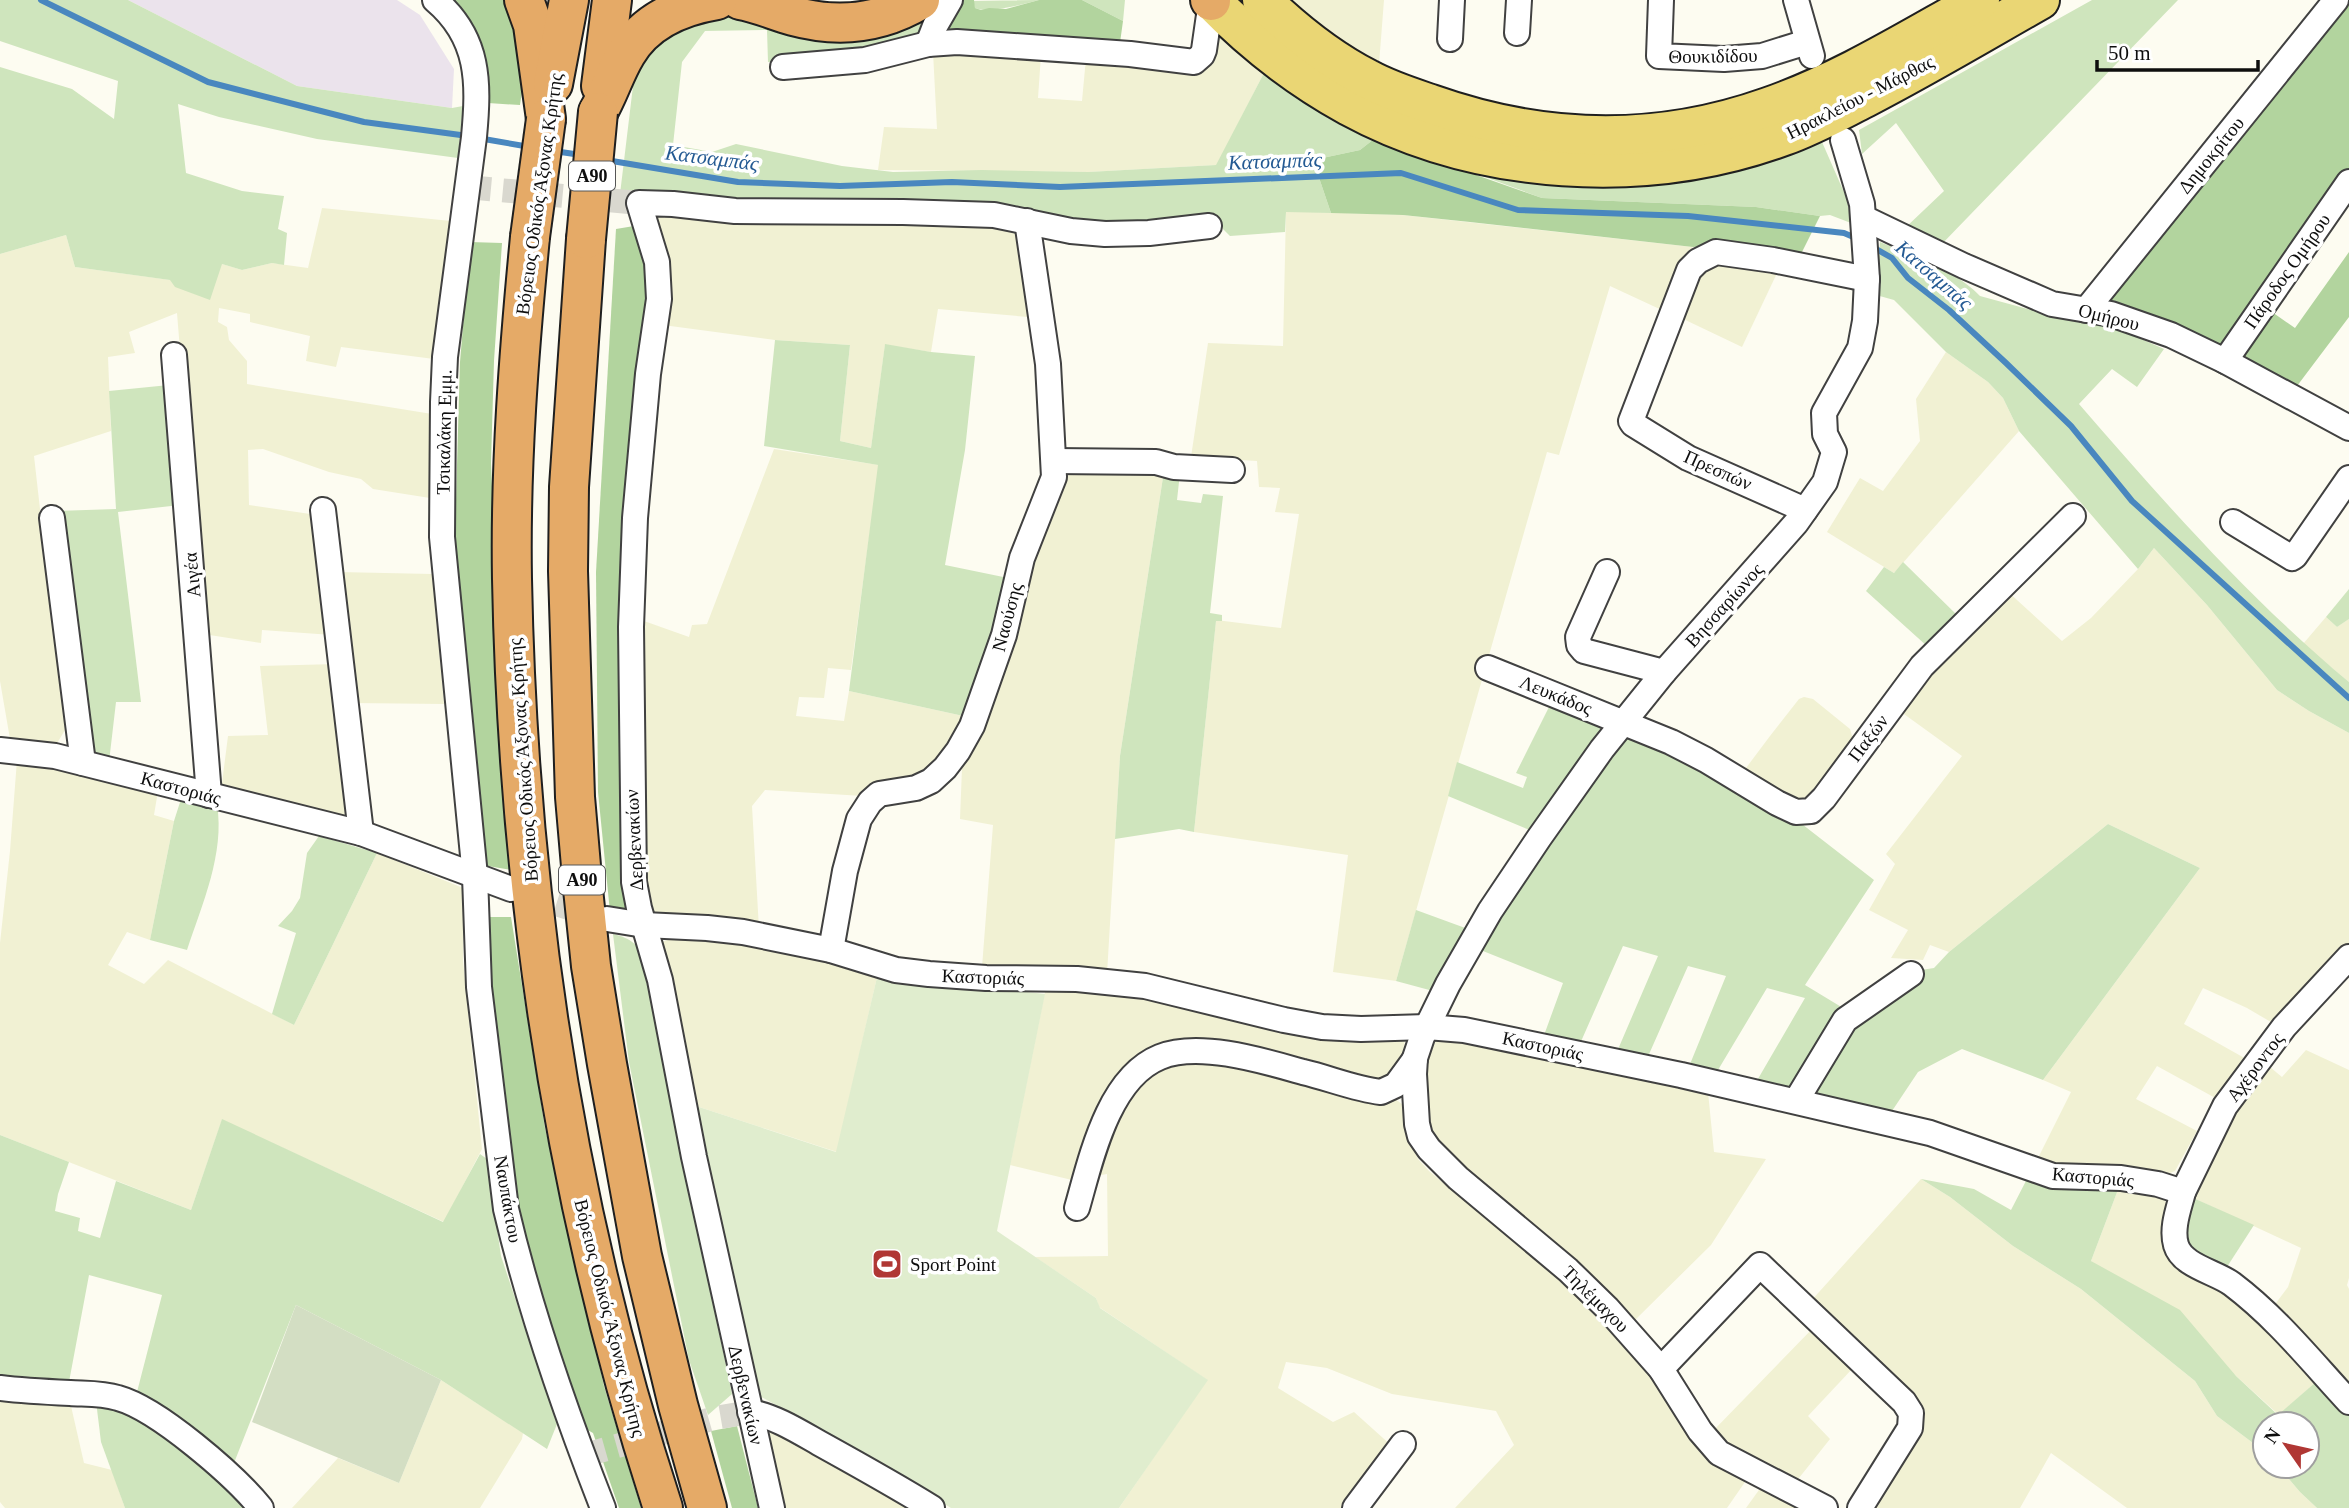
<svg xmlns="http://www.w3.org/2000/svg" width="2349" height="1508" font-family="Georgia,serif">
	<rect width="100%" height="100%" fill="#fdfcf1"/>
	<polygon fill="#ebe3ec" points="128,0 397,0 420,15 454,69 452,108 297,86"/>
	<g fill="#f1f1d3">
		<polygon points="1287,0 1384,0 1379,64 1334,36"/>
		<polygon points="1216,34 1264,73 1217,165 1088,172 878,170 884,127 937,129 933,52 1041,55 1038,98 1082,101 1086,58 1193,70"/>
		<polygon points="656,207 982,220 1022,231 1028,317 938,309 931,352 885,345 871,448 840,441 850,345 775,340 663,325 652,227"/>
		<polygon points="322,208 451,221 434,359 341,347 336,367 306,361 310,336 250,322 250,314 219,308 218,322 227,327 229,340 247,361 247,384 432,414 430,498 373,489 361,479 329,472 263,449 248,450 249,505 317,515 332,635 262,630 261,643 203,634 177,313 129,332 135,353 108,357 111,431 34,456 65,730 56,745 10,739 0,681 0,254 66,235 75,267 171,280 222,264 242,270 272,263 308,268"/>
		<polygon points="1286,211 1403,215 1693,247 1685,258 1666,312 1610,286 1559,455 1547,452 1396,981 1333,972 1348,855 1194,832 1216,620 1281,628 1299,514 1275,512 1280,488 1259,487 1257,461 1191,457 1208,343 1283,346"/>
		<polygon points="1716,259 1778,271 1742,347 1677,316 1697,270"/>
		<polygon points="1946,352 1988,382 2003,398 2019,431 1894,573 1827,532 1860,478 1883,491 1920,441 1916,399"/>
		<polygon points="774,449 879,465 851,670 828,668 824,698 799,697 796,716 844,721 849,691 968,717 939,769 863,796 765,790 752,806 759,929 649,913 638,875 639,664 644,621 689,637 692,625 707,624"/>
		<polygon points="1067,471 1164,471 1120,756 1107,974 982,967 993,825 960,819 962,768 971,746 1045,522"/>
		<polygon points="2154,548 2207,605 2277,690 2309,711 2349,733 2349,943 2276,1025 2247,1008 2203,988 2184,1024 2248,1060 2219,1100 2157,1066 2136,1099 2197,1131 2175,1171 2167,1174 2036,1162 2071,1092 2043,1080 2200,868 2108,824 1949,952 1930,945 1923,960 1891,958 1908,930 1869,910 1895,864 1886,854 1962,756 1897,709 2006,590 2062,641 2091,618 2138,569"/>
		<polygon points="338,572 432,574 444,704 352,703"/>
		<polygon points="2326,617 2337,627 2349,619 2349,682 2303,644"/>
		<polygon points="337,664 351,822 221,791 228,736 268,735 260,666"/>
		<polygon points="1804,697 1813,699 1850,729 1853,739 1812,797 1803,804 1744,775 1746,768 1770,736 1799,699"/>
		<polygon points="17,760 158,791 154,815 174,821 150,940 127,932 108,965 144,984 168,960 294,1025 377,853 463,888 463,961 482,1149 444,1222 222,1120 191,1210 0,1135 0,943 10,851"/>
		<polygon points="684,934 736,939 878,973 837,1152 693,1105 662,942"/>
		<polygon points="1046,987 1104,990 1406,1036 1394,1098 1407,1108 1408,1135 1418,1159 1429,1171 1498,1229 1539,1258 1653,1376 1682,1427 1701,1454 1745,1482 1727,1508 1455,1508 1514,1445 1496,1411 1392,1394 1327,1368 1286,1362 1278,1388 1333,1422 1354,1412 1393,1447 1346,1508 1119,1508 1207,1380 1099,1307 1096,1298 1035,1257 1108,1256 1107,1174 1072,1180 1010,1165"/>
		<polygon points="1442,1036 1602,1069 1668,1086 1708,1092 1714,1152 1766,1159 1711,1245 1634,1321 1459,1168 1426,1126 1426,1041"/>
		<polygon points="2306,1050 2349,1070 2349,1278 2347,1285 2349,1289 2349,1391 2273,1307 2288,1287 2301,1248 2191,1197 2211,1153 2265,1063 2282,1077"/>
		<polygon points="1921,1179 1950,1197 2013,1246 2081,1289 2195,1381 2217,1416 2265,1452 2265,1466 2278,1466 2300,1492 2317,1508 2127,1508 2051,1453 2020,1508 1876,1508 1921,1428 1810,1302"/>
		<polygon points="2119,1187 2162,1195 2170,1211 2225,1289 2317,1381 2279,1415 2236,1376 2091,1261"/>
		<polygon points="1813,1328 1853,1368 1808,1416 1830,1439 1795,1483 1724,1446 1711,1433"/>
		<polygon points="441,1380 523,1433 522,1439 480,1508 292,1508 338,1458 399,1483"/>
		<polygon points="0,1397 71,1406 84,1463 112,1470 125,1508 5,1508 0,1502"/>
		<polygon points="767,1425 924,1508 783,1508 765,1428"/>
		<polygon points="1765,1488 1808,1508 1746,1508 1759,1490"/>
	</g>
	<g fill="#cfe5bd">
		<polygon points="0,0 128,0 297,86 452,108 463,106 458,158 317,139 219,117 178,104 186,173 242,191 284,196 278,229 287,233 284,265 272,263 242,270 222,264 210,300 175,287 170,280 75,267 66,235 0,254 0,67 72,89 114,119 118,81 0,41"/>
		<path d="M1039 0C1023 4 989 14 975 8L973 1Z"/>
		<polygon points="1082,0 1125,0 1123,21"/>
		<polygon points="2092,0 2178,0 1939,247 1904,229 1944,191 1896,123 1862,154 1859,130"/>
		<polygon points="938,8 923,37 831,59 768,62 767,30 705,31 682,62 673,145 712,152 736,144 842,166 893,172 982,170 1088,172 1216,165 1264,73 1297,95 1374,139 1360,150 1313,160 1331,213 1286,212 1285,232 1230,236 1217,223 1136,230 724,205 620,194 633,86 642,62 668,30 723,13"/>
		<polygon points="1822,142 1847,199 1851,223 1830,215 1820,216 1756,207 1542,198 1444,162 1512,178 1599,187 1677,180 1749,165"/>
		<path d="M1880 242C1911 255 1957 271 1980 296L2057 317 2114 327 2164 349 2137 387 2112 369 2079 404C2164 502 2249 599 2349 682V733L2309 711 2277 690 2207 605 2154 548 2138 569 2019 431 2003 398 1988 382 1946 352 1894 300 1876 295Z"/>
		<polygon points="775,340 850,345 840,441 871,448 885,344 931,352 975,356 965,450 945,565 1013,579 968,717 849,691 878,465 764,446"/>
		<polygon points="169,385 180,505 118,512 141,702 116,702 109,762 89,754 56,511 116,509 109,391"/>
		<polygon points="1164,471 1180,473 1177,500 1201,503 1203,494 1223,496 1210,613 1222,615 1222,621 1216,621 1194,832 1179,829 1115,839 1120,756"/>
		<polygon points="1903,562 1959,617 1928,647 1866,591 1884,567 1894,573"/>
		<polygon points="2349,589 2349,619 2337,627 2326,617"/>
		<polygon points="1551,703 1607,728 1532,831 1448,796 1457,762 1523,788 1527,777 1516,773"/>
		<polygon points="1626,735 1635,735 1798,821 1874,880 1805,985 1843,1008 1793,1092 1755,1084 1805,998 1767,988 1715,1075 1688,1069 1726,976 1688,966 1646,1061 1616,1054 1658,956 1623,946 1579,1046 1543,1038 1563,983 1478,949 1505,906"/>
		<path d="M182 796 217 805C225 853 202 905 187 950L150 940 174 821Z"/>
		<polygon points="2108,824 2200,868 2043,1080 1962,1049 1918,1072 1890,1114 1810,1094 1849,1027 1921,970 1934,968 1949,952"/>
		<polygon points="319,836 377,853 294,1025 272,1014 296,933 278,926 292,911 300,898 307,853"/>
		<polygon points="1416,910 1468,929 1433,991 1396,981"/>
		<path d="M613 934C631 938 638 945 648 960L701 1247 732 1394 708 1415 689 1360 629 1062Z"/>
		<polygon points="222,1119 443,1222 480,1154 487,1159 501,1256 557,1424 547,1449 441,1380 296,1305 234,1463 168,1412 137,1392 162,1295 89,1275 69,1382 0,1378 0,1135 69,1162 58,1194 55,1211 80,1218 78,1231 100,1238 116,1181 191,1210"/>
		<polygon points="2028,1177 2119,1187 2091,1261 2180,1310 2236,1376 2278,1415 2317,1381 2349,1412 2349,1508 2317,1508 2300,1492 2278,1466 2307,1466 2307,1424 2265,1424 2265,1452 2217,1416 2195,1381 2081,1289 2013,1246 1950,1197 1921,1179 1974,1189 2011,1210"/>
		<polygon points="2191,1197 2254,1225 2225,1270 2193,1252 2185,1243"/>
		<polygon points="96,1401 114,1402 201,1458 248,1508 125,1508 101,1442"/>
	</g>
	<g fill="#b2d49e">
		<path d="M447 0H510L527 58 520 105 488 103C486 48 485 41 447 0Z"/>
		<polygon points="962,0 974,0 975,8 981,10 989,8 1006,9 1039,0 1082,0 1123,21 1119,50 941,36"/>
		<polygon points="2344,0 2349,0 2349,174 2220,351 2103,303"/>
		<polygon points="1374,139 1542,198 1756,207 1820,216 1799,258 1730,245 1693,247 1470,222 1403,215 1331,213 1313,160 1360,150"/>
		<polygon points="634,226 645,262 647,331 630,879 626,913 610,912 598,792 596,572 616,229"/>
		<polygon points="470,242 502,243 494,361 491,463 498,630 512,870 482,865 455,534 460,362"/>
		<polygon points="2349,252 2349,317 2294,390 2238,362 2272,312 2295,328"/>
		<polygon points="485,917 511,917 545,1128 604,1386 641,1508 619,1508 593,1433 584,1428 526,1252 507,1158 492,1020"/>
		<polygon points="737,1426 758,1508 732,1508 711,1431"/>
	</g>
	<polygon fill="#d3dec3" points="296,1305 441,1380 399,1483 252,1422"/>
	<polygon fill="#e0edce" points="878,973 897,977 1045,994 997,1231 1096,1298 1100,1308 1208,1380 1119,1508 951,1508 862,1453 756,1394 693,1105 836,1152"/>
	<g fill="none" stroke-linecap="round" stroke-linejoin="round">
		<g stroke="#4987bf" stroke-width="6">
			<polyline points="41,0 208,82 364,122 468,136"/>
			<polyline points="478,138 530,147"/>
			<polyline points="554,151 581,155"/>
			<polyline points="606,160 738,182 840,186 952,182 1060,187 1401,173 1518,210 1688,216 1844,233 1858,239"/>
			<polyline points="1871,246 1892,258 1908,278 1949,310 2006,363 2071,426 2132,501 2349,698"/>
		</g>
		<g stroke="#d9d8cf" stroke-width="24" stroke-dasharray="24 12" stroke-linecap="butt">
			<polyline points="467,187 639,203"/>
			<polyline points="522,893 597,917"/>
			<polyline points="582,1456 715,1418 750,1412"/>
		</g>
		<g stroke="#414141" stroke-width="28">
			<g id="minor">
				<path d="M435 0C480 38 479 83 474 137L445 357 443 402 442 537 475 876 479 987 506 1209C530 1311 565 1411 603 1508"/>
				<polyline points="1661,0 1659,56 1724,59 1762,56 1807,42"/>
				<polyline points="1796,0 1812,56"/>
				<polyline points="1517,33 1519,0"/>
				<polyline points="1450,39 1452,0"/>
				<polyline points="928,44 935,26 950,0"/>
				<polyline points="783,67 865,60 928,44 957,42 1130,54 1194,62 1202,55 1204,50 1211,1"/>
				<polyline points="1864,218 1964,266 2052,304 2111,314 2171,335 2225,361 2349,428"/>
				<polyline points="2086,310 2336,0"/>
				<polyline points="174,355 209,795"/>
				<polyline points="2225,361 2349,182"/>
				<polyline points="1054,461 1156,462 1174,467 1232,470"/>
				<polyline points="323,510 361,833"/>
				<polyline points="1805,510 1688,458 1633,424 1631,421 1689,270 1698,261 1716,252 1773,260 1867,279"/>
				<polyline points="52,518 83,763"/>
				<polyline points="2233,522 2292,558 2295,556 2349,478"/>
				<polyline points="1607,572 1578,637 1579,645 1584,651 1664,672"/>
				<polyline points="1488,668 1671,742 1706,760 1777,803 1796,812 1811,811 1824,798 1922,666 2073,516"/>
				<polyline points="0,750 55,756 361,833 511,889"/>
				<path d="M607 919 644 925 707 928 743 932 831 950 896 970 929 974 986 978 1077 979 1145 986 1284 1020 1322 1027 1361 1029 1427 1027 1464 1030 1681 1075 1930 1133 2053 1176 2121 1178 2158 1184 2183 1192C2179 1208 2171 1228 2176 1245 2182 1266 2216 1272 2232 1284 2277 1318 2311 1361 2349 1402"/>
				<polyline points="831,950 845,871 859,819 870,802 879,794 916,788 931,781 945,768 958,751 972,726 1004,635 1022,558 1054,477 1048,364 1027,221"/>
				<polyline points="1796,1101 1845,1020 1911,974"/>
				<polyline points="2183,1192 2225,1106 2284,1027 2349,957"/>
				<path d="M1077 1208C1091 1159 1108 1078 1160 1057 1199 1041 1264 1061 1303 1072 1329 1078 1355 1089 1381 1092L1396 1085 1415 1059"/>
				<polyline points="1661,1369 1760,1265 1904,1402 1911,1413 1910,1428 1860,1508"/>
				<path d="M0 1388C23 1391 46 1392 70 1393 85 1394 102 1393 118 1398 158 1409 234 1475 261 1508"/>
				<path d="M750 1412C774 1416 798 1431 819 1443 857 1464 895 1485 932 1508"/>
				<polyline points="772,1508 694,1157 660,980 639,908 634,882 631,627 635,518 648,374 659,299 657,262 639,203 673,204 735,211 903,212 994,215 1071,231 1105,234 1149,233 1209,226"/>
				<polyline points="1355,1508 1403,1444"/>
				<polyline points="1825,1508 1719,1453 1700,1431 1661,1369 1607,1308 1568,1270 1458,1178 1429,1149 1420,1136 1417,1124 1414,1074 1415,1058 1422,1037 1448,984 1490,911 1539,838 1602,749 1664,672 1796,523 1825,482 1834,452 1825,434 1824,413 1860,348 1865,321 1867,279 1862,204 1843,140"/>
			</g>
		</g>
		<g stroke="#1f1f1f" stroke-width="42">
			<g id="primary">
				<path d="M1211 0C1251 41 1298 78 1349 106 1478 176 1646 187 1784 136 1812 126 1839 111 1865 98 1925 67 1982 33 2040 0"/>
				<path d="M1262 0C1293 30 1329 59 1368 79 1388 90 1410 97 1431 104 1544 144 1655 147 1768 107 1843 81 1911 38 1980 0"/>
			</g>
		</g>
		<g stroke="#1f1f1f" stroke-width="42">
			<g id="motorway">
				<polyline points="524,0 533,25 546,119"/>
				<path d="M740 0C758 3 775 11 793 16 837 28 880 24 920 0"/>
				<polyline points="1210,0 1211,1"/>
				<polyline points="553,84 569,0"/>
				<polyline points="601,86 612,0"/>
				<path d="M598 112C609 93 615 72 626 54 645 21 681 6 717 0"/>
				<path d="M530 237C519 351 510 465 512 579 518 895 565 1208 663 1508"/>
				<polyline points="586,239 569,487 568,571 575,797 583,889 591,966 607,1064 642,1256 678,1405 707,1508"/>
			</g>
		</g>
		<use href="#minor" stroke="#fff" stroke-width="24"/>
		<use href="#primary" stroke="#ead674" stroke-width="38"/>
		<use href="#motorway" stroke="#e5aa67" stroke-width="38"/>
		<g stroke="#1f1f1f" stroke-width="42" stroke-linecap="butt">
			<g id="motorway-bridge">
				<polyline points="530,237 546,119"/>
				<polyline points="586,239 598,112"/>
			</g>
		</g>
		<use href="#motorway-bridge" stroke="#e5aa67" stroke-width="38"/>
	</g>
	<defs>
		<g id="stadium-square" transform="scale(1.575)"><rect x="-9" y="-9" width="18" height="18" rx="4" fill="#b03734" stroke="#fff"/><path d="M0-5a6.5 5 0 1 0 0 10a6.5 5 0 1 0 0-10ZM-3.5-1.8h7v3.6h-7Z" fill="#fff"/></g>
	</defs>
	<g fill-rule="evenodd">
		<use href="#stadium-square" x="887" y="1264"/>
	</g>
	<g text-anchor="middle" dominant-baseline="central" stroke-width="7" stroke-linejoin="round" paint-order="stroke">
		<g fill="#fff" stroke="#565656" stroke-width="2">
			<rect x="569" y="161.5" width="46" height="29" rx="5"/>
			<rect x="559" y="865.5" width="46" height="29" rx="5"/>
		</g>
		<g font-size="18" font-weight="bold" fill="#0e0e0e">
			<text x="592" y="176">Α90</text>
			<text x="582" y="880">Α90</text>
		</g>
		<g font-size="19" fill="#0e0e0e" stroke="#fff">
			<text transform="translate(1713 56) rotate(-1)">Θουκιδίδου</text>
			<text transform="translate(1860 97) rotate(-27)">Ηρακλείου - Μάρθας</text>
			<text transform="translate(2211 155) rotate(-51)">Δημοκρίτου</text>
			<text transform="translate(539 194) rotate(-82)">Βόρειος Οδικός Άξονας Κρήτης</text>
			<text transform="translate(2287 271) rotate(-55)">Πάροδος Ομήρου</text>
			<text transform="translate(2109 317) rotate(14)">Ομήρου</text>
			<text transform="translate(444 432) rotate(-89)">Τσικαλάκη Εμμ.</text>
			<text transform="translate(1718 470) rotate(24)">Πρεσπών</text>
			<text transform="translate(192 575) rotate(-95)">Αιγέα</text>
			<text transform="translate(1724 605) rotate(-48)">Βησσαρίωνος</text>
			<text transform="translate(1007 617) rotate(-75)">Ναούσης</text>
			<text transform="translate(1556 695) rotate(22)">Λευκάδος</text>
			<text transform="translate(1868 738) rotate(-53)">Παξών</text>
			<text transform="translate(523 760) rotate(-94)">Βόρειος Οδικός Άξονας Κρήτης</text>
			<text transform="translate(181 788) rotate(15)">Καστοριάς</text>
			<text transform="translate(634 840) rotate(-93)">Δερβενακίων</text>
			<text transform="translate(983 977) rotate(2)">Καστοριάς</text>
			<text transform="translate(1543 1046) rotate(12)">Καστοριάς</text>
			<text transform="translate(2255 1067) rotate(-53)">Αχέροντος</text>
			<text transform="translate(2093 1177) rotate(5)">Καστοριάς</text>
			<text transform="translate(508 1199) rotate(80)">Ναυπάκτου</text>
			<text transform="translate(1596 1299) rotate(45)">Τηλέμαχου</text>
			<text transform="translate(610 1318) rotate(76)">Βόρειος Οδικός Άξονας Κρήτης</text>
			<text transform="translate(746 1395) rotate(77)">Δερβενακίων</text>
		</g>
		<g font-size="19" fill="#0e0e0e" stroke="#fff" text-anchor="start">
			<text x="910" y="1264">Sport Point</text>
		</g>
		<g font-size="21" font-style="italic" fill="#245a93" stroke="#fff">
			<text transform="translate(712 158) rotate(7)">Κατσαμπάς</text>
			<text transform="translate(1275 161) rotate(-2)">Κατσαμπάς</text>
			<text transform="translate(1934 275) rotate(41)">Κατσαμπάς</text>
		</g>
	</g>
	<g transform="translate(2286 1445) rotate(304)"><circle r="33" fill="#ffffff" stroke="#9f9f9f" stroke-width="2"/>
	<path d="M0-5L12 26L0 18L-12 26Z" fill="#b03734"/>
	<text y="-10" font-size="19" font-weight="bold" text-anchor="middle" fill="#0e0e0e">N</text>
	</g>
	<path d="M2097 60v10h161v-10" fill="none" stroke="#0e0e0e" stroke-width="3.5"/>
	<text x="2108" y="60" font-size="21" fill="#0e0e0e" stroke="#ffffff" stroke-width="5" paint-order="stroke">50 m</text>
</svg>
